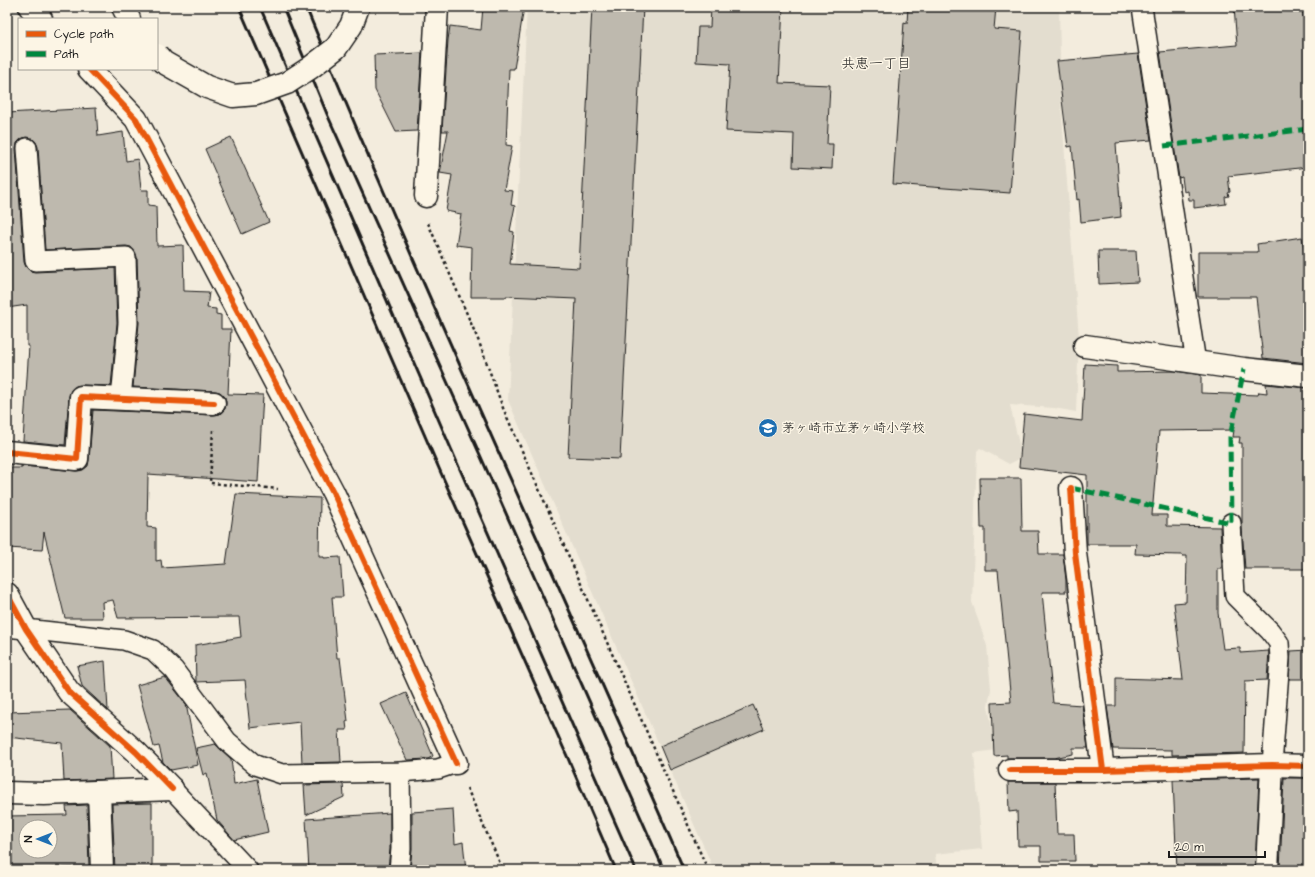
<svg xmlns="http://www.w3.org/2000/svg" width="1315" height="877" font-family="'Architects Daughter','Klee One',sans-serif">
	<rect width="100%" height="100%" fill="#f3ecdd"/>
	<filter id="ink" filterUnits="userSpaceOnUse"><feTurbulence type="fractalNoise" baseFrequency=".025" numOctaves="2"/><feDisplacementMap in="SourceGraphic" scale="8" xChannelSelector="R" yChannelSelector="G"/><feConvolveMatrix kernelMatrix="1 2 1 2 8 2 1 2 1" color-interpolation-filters="sRGB"/></filter>
	<g filter="url(#ink)">
		<polygon fill="#e3ddcf" points="527,7 1059,7 1061,104 1079,338 1076,412 1054,408 1010,405 1019,444 1019,459 1009,464 980,448 977,451 972,602 987,646 991,689 988,706 996,750 974,753 982,849 935,854 937,870 714,870 508,400"/>
		<g fill="#beb9ae" stroke="#1c1c1c" fill-rule="evenodd">
			<polygon points="483,7 524,7 514,69 509,69 506,145 512,146 504,190 513,191 511,205 515,206 510,231 514,232 510,264 579,268 592,7 643,7 620,459 568,457 576,299 506,296 506,297 471,297 472,247 456,245 461,214 446,211 452,175 440,173 448,131 442,131 448,40 450,26 481,30"/>
			<polygon points="711,7 783,7 779,83 830,85 827,144 833,144 832,169 793,167 794,134 726,131 730,64 696,62 698,27 710,27"/>
			<polygon points="908,7 996,7 994,29 1022,31 1010,193 893,184 904,22 907,23"/>
			<polygon points="1234,7 1302,7 1306,37 1308,37 1308,167 1228,176 1230,192 1228,193 1229,196 1225,197 1226,204 1194,208 1194,200 1189,200 1188,191 1184,192 1182,177 1179,178 1160,52 1237,45"/>
			<polygon points="422,53 417,131 396,132 375,90 374,55"/>
			<polygon points="1138,54 1151,140 1116,143 1121,217 1081,222 1079,199 1077,200 1072,146 1068,147 1057,61"/>
			<polygon points="96,108 98,136 123,132 126,161 138,159 141,190 148,190 148,205 156,206 157,246 183,245 184,291 209,292 207,308 216,309 216,314 221,315 221,329 231,329 228,394 263,395 258,482 148,474 147,527 156,528 156,561 161,560 162,568 226,564 236,494 320,498 319,557 324,557 324,558 340,557 343,597 332,597 337,658 340,658 348,721 346,722 347,730 339,730 341,762 302,763 300,722 250,728 245,680 196,682 195,645 241,637 239,617 118,618 113,600 102,602 103,618 65,618 44,532 42,550 7,548 7,468 21,468 21,466 76,471 83,470 88,466 89,460 93,410 213,415 220,414 225,409 226,404 225,397 220,392 215,391 133,387 139,323 137,257 135,252 131,247 126,246 45,250 38,147 36,142 32,138 26,137 21,139 17,143 16,149 24,262 26,267 30,271 35,272 115,268 117,323 111,386 82,385 76,386 71,390 69,396 65,445 23,441 29,346 27,346 27,305 7,308 7,113"/>
			<polygon points="231,137 269,222 242,234 205,149"/>
			<polygon points="1302,237 1308,272 1308,363 1263,358 1256,297 1198,297 1198,252 1258,252 1257,244"/>
			<polygon points="1098,251 1136,251 1138,282 1099,284"/>
			<polygon points="1085,364 1117,366 1117,372 1174,371 1201,375 1201,393 1258,395 1259,392 1267,393 1266,384 1308,388 1308,569 1245,569 1242,528 1242,443 1239,443 1240,437 1233,437 1234,430 1159,431 1152,515 1167,515 1167,526 1220,527 1222,569 1218,569 1218,613 1223,649 1240,648 1240,653 1269,651 1267,680 1245,681 1244,753 1172,755 1172,750 1113,749 1107,706 1116,706 1116,678 1183,680 1174,603 1186,602 1187,556 1182,556 1182,555 1135,554 1136,544 1087,544 1087,475 1019,467 1024,414 1082,421"/>
			<polygon points="980,478 1021,478 1022,531 1038,531 1039,554 1063,554 1066,580 1066,592 1042,592 1053,703 1082,705 1088,748 1073,748 1073,754 1054,758 1007,758 1007,755 994,756 992,703 1011,702 998,570 985,570 985,528 981,528"/>
			<polygon points="1308,650 1308,679 1289,679 1291,651"/>
			<polygon points="105,661 108,710 82,686 77,666"/>
			<polygon points="165,677 186,704 198,765 171,770 163,762 159,746 154,747 137,685"/>
			<polygon points="406,693 433,756 428,759 407,760 381,704"/>
			<polygon points="753,705 764,729 670,770 660,746"/>
			<polygon points="70,710 110,746 112,779 64,781 62,743 7,737 7,712"/>
			<polygon points="215,744 231,759 234,784 257,779 268,832 234,840 217,820 207,773 203,775 196,748"/>
			<polygon points="1259,778 1255,870 1177,870 1173,780"/>
			<polygon points="1284,778 1308,778 1308,870 1280,870"/>
			<polygon points="1008,782 1055,782 1057,834 1074,834 1075,861 1041,861 1041,846 1018,846 1017,811 1009,812"/>
			<polygon points="343,784 344,797 306,815 304,785"/>
			<polygon points="152,803 152,870 115,870 112,804"/>
			<path d="M87 805 89 867 35 869V870H7V816L67 815 66 806ZM26 827H50V851H26Z"/>
			<polygon points="453,809 455,844 463,842 466,870 410,870 412,849 412,812"/>
			<polygon points="390,813 390,849 388,870 309,870 306,819"/>
		</g>
		<g fill="none" stroke-linecap="round" stroke-linejoin="round">
			<g stroke="#1c1c1c" stroke-width="22">
				<g id="service">
					<polyline points="1142,7 1196,363"/>
					<polyline points="27,148 35,261 126,257 128,323 121,399"/>
					<polyline points="1231,523 1235,596 1270,631 1279,643 1280,658 1272,765"/>
					<polyline points="7,627 124,640 153,650 174,670 227,741 255,765 282,774 400,772 438,769 456,763"/>
					<polyline points="172,789 248,870"/>
					<polyline points="399,870 401,849 400,772"/>
				</g>
			</g>
			<g stroke="#1c1c1c" stroke-width="25">
				<g id="minor">
					<polyline points="30,7 41,19"/>
					<polyline points="89,69 136,119 333,492 456,763"/>
					<polyline points="426,196 437,7"/>
					<polyline points="1085,346 1244,369 1308,376"/>
					<polyline points="7,452 77,459 81,397 214,403"/>
					<polyline points="1071,488 1075,553 1103,770"/>
					<polyline points="7,594 26,629 69,692 136,752 172,789"/>
					<polyline points="1010,770 1103,770 1272,765 1308,766"/>
					<polyline points="99,792 102,870"/>
					<polyline points="7,793 44,794 172,789"/>
					<polyline points="1267,870 1272,765"/>
				</g>
			</g>
			<g stroke="#1c1c1c" stroke-width="25">
				<polyline id="tertiary" points="123,7 129,19"/>
			</g>
			<g stroke="#1c1c1c" stroke-width="2.5" stroke-dasharray="3 3" stroke-linecap="butt">
				<polyline points="428,223 479,342 503,408 708,870"/>
				<polyline points="213,430 210,483 278,489"/>
				<polyline points="467,788 503,870"/>
			</g>
			<use href="#service" stroke="#fcf5e5" stroke-width="19"/>
			<use href="#minor" stroke="#fcf5e5" stroke-width="22"/>
			<use href="#tertiary" stroke="#fcf5e5" stroke-width="22"/>
			<g stroke="#1c1c1c" stroke-width="3">
				<polyline points="239,7 441,473 567,756 616,870"/>
				<polyline points="260,7 459,467 636,870"/>
				<polyline points="283,7 327,114 481,457 664,870"/>
				<path d="M306 7C425 297 559 582 684 870"/>
			</g>
			<g stroke="#1c1c1c" stroke-width="25" stroke-linecap="butt">
				<polyline id="tertiary-bridge" points="157,55 163,62 207,87 233,96 256,94 287,83 310,68 336,48 351,26 358,7"/>
			</g>
			<use href="#tertiary-bridge" stroke="#fcf5e5" stroke-width="22"/>
			<g stroke="#00873e" stroke-width="5" stroke-dasharray="10 5" stroke-linecap="butt">
				<polyline points="1164,146 1308,129"/>
				<polyline points="1071,488 1231,523 1230,437 1244,369"/>
			</g>
			<g stroke="#fcf5e5" stroke-width="8">
				<g id="cycleway">
					<polyline points="89,69 136,119 333,492 456,763"/>
					<polyline points="7,452 77,459 81,397 214,403"/>
					<polyline points="1071,488 1075,553 1103,770"/>
					<polyline points="7,594 26,629 69,692 136,752 172,789"/>
					<polyline points="1010,770 1103,770 1272,765 1308,766"/>
				</g>
			</g>
			<use href="#cycleway" stroke="#e8590c" stroke-width="6"/>
		</g>
	</g>
	<defs>
		<g id="school-disc" transform="scale(1)"><circle r="9.5" fill="#1f6fb2" stroke="#fcf5e5"/><path d="M0-5L7-2L0 1L-7-2ZM-4 1L0 2.5L4 1V4Q0 6-4 4Z" fill="#fff"/></g>
	</defs>
	<g fill-rule="evenodd">
		<use href="#school-disc" x="768" y="428"/>
	</g>
	<g text-anchor="middle" dominant-baseline="central" stroke-width="3" stroke-linejoin="round" paint-order="stroke">
		<g font-size="13" fill="#1c1c1c" stroke="#fcf5e5" text-anchor="start">
			<text x="782" y="428">茅ヶ崎市立茅ヶ崎小学校</text>
		</g>
		<g font-size="14" fill="#1c1c1c" stroke="#fcf5e5">
			<text x="876" y="64">共恵一丁目</text>
		</g>
	</g>
	<rect width="1315" height="877" fill="none" stroke="#fcf5e5" stroke-width="24"/>
	<rect x="12" y="12" width="1291" height="853" fill="none" stroke="#1c1c1c" stroke-width="1.5" filter="url(#ink)"/>
	<rect x="18" y="18" width="140" height="52" fill="#fcf5e5" stroke="#a29e95"/>
	<rect x="26" y="31" width="20" height="6" fill="#e8590c" stroke="#a29e95"/>
	<text x="54" y="38" font-size="12" fill="#1c1c1c">Cycle path</text>
	<rect x="26" y="51" width="20" height="6" fill="#00873e" stroke="#a29e95"/>
	<text x="54" y="58" font-size="12" fill="#1c1c1c">Path</text>
	<g transform="translate(38 839) rotate(270)"><circle r="19" fill="#fcf5e5" stroke="#a29e95"/>
	<path d="M0-3L7 15L0 10L-7 15Z" fill="#1f6fb2"/>
	<text y="-6" font-size="11" font-weight="bold" text-anchor="middle" fill="#1c1c1c">N</text>
	</g>
	<path d="M1169 851v6h96v-6" fill="none" stroke="#1c1c1c" stroke-width="2"/>
	<text x="1175" y="851" font-size="12" fill="#1c1c1c" stroke="#fcf5e5" stroke-width="3" paint-order="stroke">20 m</text>
</svg>
